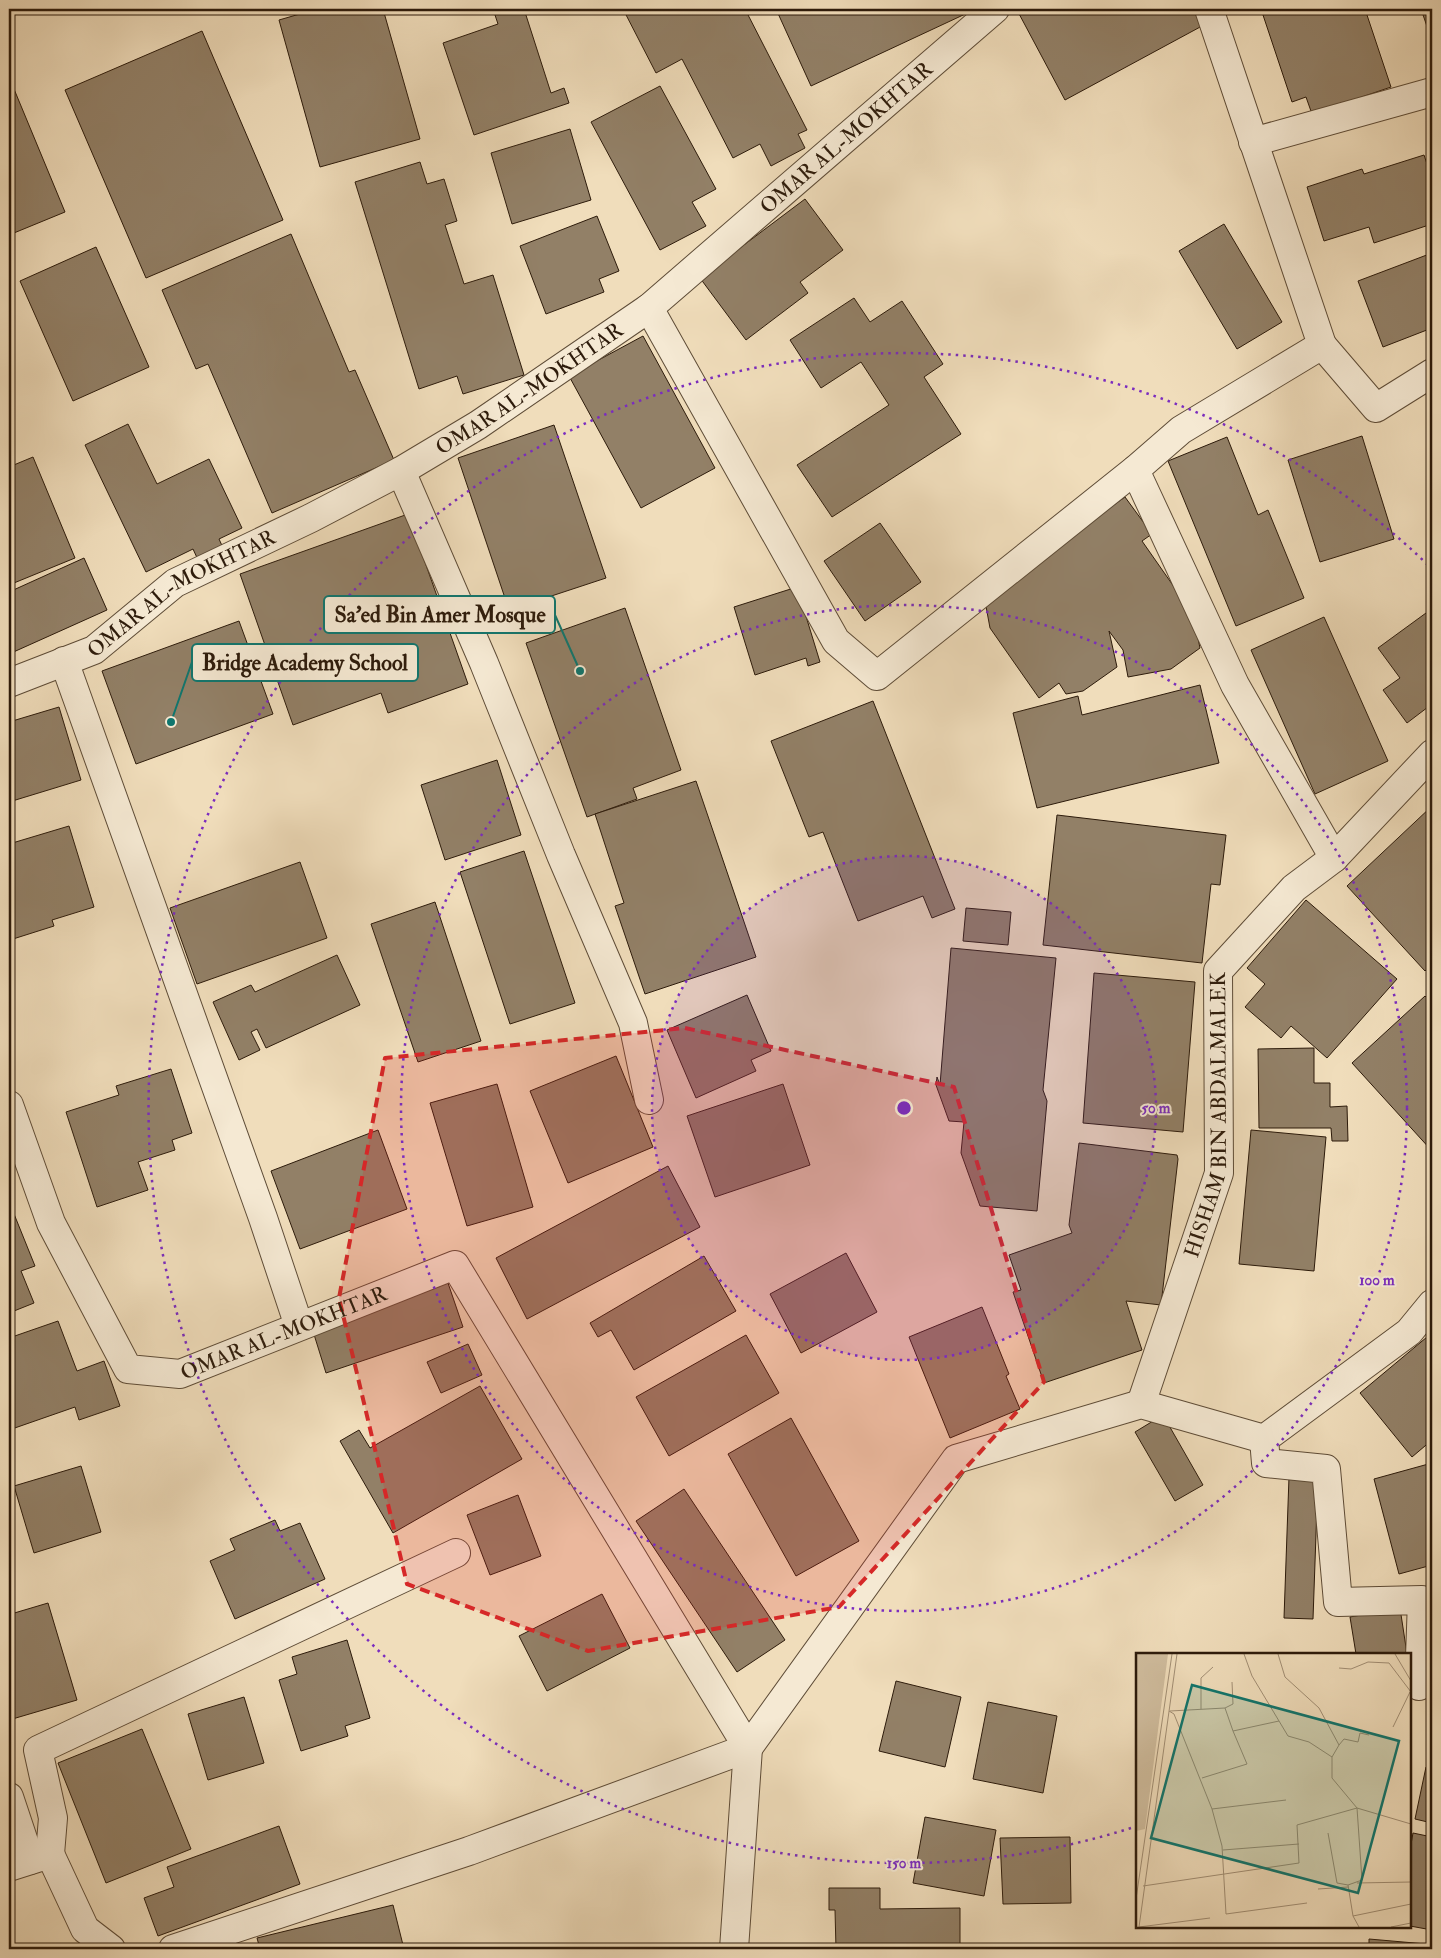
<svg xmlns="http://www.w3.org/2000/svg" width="1441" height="1958" font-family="'IM FELL Double Pica',serif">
	<rect width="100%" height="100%" fill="#f0ddbb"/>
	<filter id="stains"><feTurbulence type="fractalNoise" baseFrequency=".004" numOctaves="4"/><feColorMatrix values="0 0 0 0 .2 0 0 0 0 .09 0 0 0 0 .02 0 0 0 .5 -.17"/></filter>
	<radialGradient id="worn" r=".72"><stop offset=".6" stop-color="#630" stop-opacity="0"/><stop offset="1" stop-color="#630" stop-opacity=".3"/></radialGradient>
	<g fill="#928067" stroke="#2d1b0b">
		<polygon points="317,9 383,9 420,139 320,167 279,20"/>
		<polygon points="493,9 524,9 551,93 564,88 569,103 474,135 443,43 498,24"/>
		<polygon points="623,9 745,9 807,130 798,134 805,148 771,166 760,144 733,158 682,59 656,73"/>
		<polygon points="776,9 976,9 811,86"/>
		<polygon points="1018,9 1178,9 1179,11 1183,9 1193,9 1202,26 1065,100 1017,10"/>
		<polygon points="1261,9 1365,9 1391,87 1312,114 1306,97 1292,102"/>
		<polygon points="1421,9 1432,9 1432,41"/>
		<polygon points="202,31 283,220 146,278 65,90"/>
		<polygon points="9,77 65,212 9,235"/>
		<polygon points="660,86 716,189 692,202 706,226 660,250 591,122"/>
		<polygon points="570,129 591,200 512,224 491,153"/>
		<polygon points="1424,155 1432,179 1432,224 1374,243 1369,227 1324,241 1307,187 1362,169 1364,174"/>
		<polygon points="420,162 427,184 444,179 457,221 445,225 464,284 493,275 524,375 463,394 457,376 419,389 355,182"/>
		<polygon points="805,199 843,250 800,282 808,293 746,340 700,278"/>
		<polygon points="597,216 619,271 599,279 604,292 546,314 520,246"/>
		<polygon points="1224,224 1282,322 1237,349 1179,251"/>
		<polygon points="291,234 349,372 355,370 394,460 272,513 208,364 196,369 162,290"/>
		<polygon points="96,247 149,367 73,401 20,281"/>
		<polygon points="1432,253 1432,328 1383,347 1358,281"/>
		<polygon points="854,298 870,322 902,301 943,364 924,377 961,434 832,517 797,465 889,405 861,362 821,388 790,340"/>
		<polygon points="643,336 715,468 641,508 569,376"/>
		<polygon points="128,424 157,484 209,459 242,528 219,539 224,550 199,562 193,549 146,572 85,445"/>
		<polygon points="554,425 606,578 509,610 458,458"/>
		<polygon points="1362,436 1394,539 1320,562 1288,460"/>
		<polygon points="1227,437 1258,515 1268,510 1304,598 1236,626 1168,461"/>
		<polygon points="33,457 75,558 9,585 9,467"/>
		<polygon points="1125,497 1152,534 1142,541 1193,614 1200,648 1171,669 1128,677 1123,650 1109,631 1117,667 1083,691 1066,694 1059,683 1039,698 990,628 985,601 1050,550"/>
		<polygon points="408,514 468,684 388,713 381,693 293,725 240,574"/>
		<polygon points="880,523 921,582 865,621 824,561"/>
		<polygon points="84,558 107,610 9,654 9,592"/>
		<polygon points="797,587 820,662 808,666 806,658 755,675 734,607"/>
		<polygon points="625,608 681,770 633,788 637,799 587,817 526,643"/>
		<polygon points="1426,613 1432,622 1432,704 1407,723 1383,690 1400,678 1378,648"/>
		<polygon points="1324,617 1388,761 1315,794 1251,650"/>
		<polygon points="239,621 273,714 136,764 102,671"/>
		<polygon points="1200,685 1219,763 1037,808 1013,713 1078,696 1082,715"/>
		<polygon points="873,701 955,909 932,918 923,896 858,921 823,832 809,837 771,741"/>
		<polygon points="59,707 81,780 9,802 9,722"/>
		<polygon points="497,760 521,835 445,860 421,785"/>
		<polygon points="696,781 756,957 645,994 615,906 624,903 595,814"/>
		<polygon points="1432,806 1432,964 1425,971 1347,886"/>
		<polygon points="1057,815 1226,835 1220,885 1211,884 1202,963 1043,945"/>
		<polygon points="69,826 94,907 52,920 54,926 13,939 9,924 9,844"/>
		<polygon points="524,851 575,1003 510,1024 460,872"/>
		<polygon points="300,862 327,938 197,984 170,908"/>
		<polygon points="1306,900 1397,979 1327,1058 1291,1026 1281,1038 1245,1007 1265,984 1247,968"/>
		<polygon points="435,902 481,1041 418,1062 371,924"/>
		<polygon points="966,908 1011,912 1008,945 963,941"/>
		<polygon points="951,948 1056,958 1043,1090 1047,1101 1037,1211 980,1206 961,1153 964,1122 949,1121 936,1085 937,1077 940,1085"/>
		<polygon points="337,955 360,1005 266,1048 257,1029 251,1032 260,1050 239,1060 213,1002 251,985 255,992"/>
		<polygon points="1094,973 1195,982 1183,1132 1083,1123"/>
		<polygon points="747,995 771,1051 751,1060 756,1071 696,1098 667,1030"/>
		<polygon points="1425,996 1432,1003 1432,1151 1352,1063"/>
		<polygon points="1314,1048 1314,1083 1330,1083 1330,1107 1347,1106 1348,1141 1332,1141 1331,1128 1259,1128 1258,1049"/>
		<polygon points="616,1056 653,1147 568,1183 530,1091"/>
		<polygon points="171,1069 192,1133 172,1140 175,1150 138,1162 148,1190 97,1207 66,1112 119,1095 116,1086"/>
		<polygon points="497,1084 533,1207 467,1226 430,1103"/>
		<polygon points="783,1084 810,1165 715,1197 687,1116"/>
		<polygon points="378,1130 407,1209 300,1249 271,1171"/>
		<polygon points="1251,1130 1326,1137 1314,1271 1239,1264"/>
		<polygon points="1079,1143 1177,1155 1178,1159 1161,1305 1126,1301 1142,1350 1044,1383 1013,1292 1021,1290 1009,1255 1072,1233 1069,1225"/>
		<polygon points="668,1166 700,1227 527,1319 496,1258"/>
		<polygon points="10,1204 35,1266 21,1271 34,1303 9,1313"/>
		<polygon points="846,1253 877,1312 801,1353 770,1294"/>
		<polygon points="704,1256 736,1311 634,1370 611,1330 598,1337 590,1323"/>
		<polygon points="448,1283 463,1327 326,1373 312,1328"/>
		<polygon points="982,1307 1009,1374 1006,1376 1020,1409 950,1438 909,1337"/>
		<polygon points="58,1321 77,1371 104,1361 120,1406 79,1420 75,1407 9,1430 9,1338"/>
		<polygon points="746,1335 779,1393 669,1456 636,1397"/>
		<polygon points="1427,1337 1432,1343 1432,1440 1412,1457 1360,1393"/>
		<polygon points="468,1344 482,1375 441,1393 427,1362"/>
		<polygon points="480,1386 522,1459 393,1533 340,1441 359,1430 370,1448"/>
		<polygon points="1163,1415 1203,1485 1175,1501 1135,1432"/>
		<polygon points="791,1418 859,1541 796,1576 728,1454"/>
		<polygon points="1432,1463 1432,1565 1399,1574 1374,1479"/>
		<polygon points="81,1466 101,1532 34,1553 14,1486"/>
		<polygon points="1289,1477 1318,1478 1313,1619 1284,1618"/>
		<polygon points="684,1489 785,1640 737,1672 636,1521"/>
		<polygon points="518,1495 541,1556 490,1575 467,1515"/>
		<polygon points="275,1520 280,1531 300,1523 325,1579 235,1619 210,1561 235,1550 230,1539"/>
		<polygon points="602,1594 630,1648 547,1691 519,1636"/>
		<polygon points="48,1603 77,1700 9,1720 9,1627 14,1626 11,1614"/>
		<polygon points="1400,1608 1407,1654 1356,1654 1350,1617"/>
		<polygon points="347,1640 370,1718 345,1726 348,1736 301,1751 279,1680 297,1674 292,1657"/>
		<polygon points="896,1681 961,1697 945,1767 879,1751"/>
		<polygon points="244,1697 264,1763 208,1780 188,1714"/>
		<polygon points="988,1702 1057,1716 1043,1793 973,1779"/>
		<polygon points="142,1729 191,1849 106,1883 58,1763"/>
		<polygon points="1426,1767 1432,1768 1432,1823 1415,1819"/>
		<polygon points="925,1817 996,1830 984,1896 913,1883"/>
		<polygon points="279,1826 300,1884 158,1936 144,1898 174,1887 167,1867"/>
		<polygon points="1413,1833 1432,1837 1432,1930 1410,1926 1410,1850"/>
		<polygon points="1070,1837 1071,1903 1003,1904 1000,1838"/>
		<polygon points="829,1888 880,1888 880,1909 960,1908 960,1949 836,1949 835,1910 829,1910"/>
		<polygon points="393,1905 404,1949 260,1949 257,1938"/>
		<polygon points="1369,1939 1426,1944 1426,1949 1369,1949"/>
	</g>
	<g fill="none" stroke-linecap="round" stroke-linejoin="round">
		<g stroke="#5e4c37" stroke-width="30">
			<g id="street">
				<polyline points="1209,9 1322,345 1181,430 1135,470 1235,685 1334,858"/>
				<polyline points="1253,142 1432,92"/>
				<polyline points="649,308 836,641 877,676 1135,470"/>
				<polyline points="1322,345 1376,408 1432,373"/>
				<polyline points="401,471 484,663 561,855 633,1023 649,1100"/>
				<polyline points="64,661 263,1218 299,1326"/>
				<path id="s1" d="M9 683 94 650 175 583 311 518 401 471 478 425 649 308 995 9"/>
				<path id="s2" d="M9 1105 51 1223 128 1369 180 1374 455 1265 748 1748 734 1949"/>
				<path id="s3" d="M1141 1404 1219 1173 1218 971 1294 888 1334 858 1432 754"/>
				<polyline points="1264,1439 1266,1463 1326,1469 1338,1602 1422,1600 1419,1686"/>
				<polyline points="9,1797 30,1860"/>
				<polyline points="50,1854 53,1818 38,1750 456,1553"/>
				<polyline points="9,1867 50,1854 85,1929 111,1949"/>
				<polyline points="173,1949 469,1851 748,1748 956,1459 1141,1404 1264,1439 1409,1332 1432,1304"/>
			</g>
		</g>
		<use href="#street" stroke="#f5e9d3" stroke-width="28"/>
	</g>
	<path fill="#d62828" fill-opacity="0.2" stroke="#d62828" stroke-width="4" stroke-dasharray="10 6" stroke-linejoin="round" d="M685 1028 954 1087 1044 1382 839 1607 588 1651 407 1584 339 1298 385 1058Z"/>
	<circle cx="904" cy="1108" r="252" fill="#7b2cbf" fill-opacity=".12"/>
	<g fill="none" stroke="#7b2cbf" stroke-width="2.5" stroke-dasharray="2.5 5">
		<circle cx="904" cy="1108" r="252"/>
		<circle cx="904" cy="1108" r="503"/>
		<path d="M1131 1828A755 755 0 1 1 1428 565"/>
	</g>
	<g text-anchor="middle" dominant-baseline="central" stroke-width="4" stroke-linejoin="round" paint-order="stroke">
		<g font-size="21" fill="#2d1b0b" stroke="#f5e9d3">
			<text stroke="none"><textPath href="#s1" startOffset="1006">OMAR AL-MOKHTAR</textPath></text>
			<text stroke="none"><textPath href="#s1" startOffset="601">OMAR AL-MOKHTAR</textPath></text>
			<text stroke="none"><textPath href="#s1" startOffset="196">OMAR AL-MOKHTAR</textPath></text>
			<text stroke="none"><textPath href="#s3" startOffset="300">HISHAM BIN ABDALMALEK</textPath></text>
			<text stroke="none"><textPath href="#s2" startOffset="454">OMAR AL-MOKHTAR</textPath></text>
		</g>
	</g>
	<g transform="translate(1136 1653)">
		<rect width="275" height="275" fill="#f0ddbb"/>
		<path d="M0 1H32L9 176 0 178Z" fill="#cfbc9d"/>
		<path fill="none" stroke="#a28f75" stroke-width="1" d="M108 1 116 23 152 83 173 89 196 104M142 1 149 24 183 55 203 92 196 104V125L221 155 226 227 212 232 217 263 223 274M259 1 275 28M203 15 215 16 232 9 253 10 275 39M89 55 97 51 96 29M65 56V25L77 14M33 58 38 61 76 156 86 193 90 261 171 250M34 58 89 55 97 78 143 68M257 74 274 39M203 92 208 86 222 89 224 80 233 82M66 125 111 111 97 78M76 156 150 147M192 180 201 230 212 232M87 197 163 191M221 230 275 229M7 233 163 210 161 172 221 155 275 171M182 236 212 234M0 246 36 1M217 263 275 251M3 274 41 1M3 274 74 265M255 274 275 270"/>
		<path fill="#0f766e" fill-opacity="0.15" stroke="#0f766e" stroke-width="2.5" d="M56 32 263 88 222 240 15 185Z"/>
		<rect width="275" height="275" fill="none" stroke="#2d1b0b" stroke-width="2.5"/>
	</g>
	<circle cx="904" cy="1108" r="8" fill="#7b2cbf" stroke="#f5e9d3" stroke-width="2.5"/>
	<g font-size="15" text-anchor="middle" font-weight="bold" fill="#7b2cbf" stroke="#f5e9d3" stroke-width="4" stroke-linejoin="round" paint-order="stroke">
		<text x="1156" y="1113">50 m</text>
		<text x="1377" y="1285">100 m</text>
		<text x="904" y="1868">150 m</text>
	</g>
	<path fill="none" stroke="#0f766e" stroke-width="2" d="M580 671L555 615M171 722L192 662"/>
	<g fill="#0f766e" stroke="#f5e9d3" stroke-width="2">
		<circle cx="580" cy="671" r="5"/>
		<circle cx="171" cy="722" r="5"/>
	</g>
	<g fill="#f5e9d3" stroke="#0f766e" stroke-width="2">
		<rect x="324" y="596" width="231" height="37" rx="5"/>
		<rect x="192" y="644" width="226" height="37" rx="5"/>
	</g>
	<g font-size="22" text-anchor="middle" font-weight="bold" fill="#2d1b0b">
		<text x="440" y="622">Sa'ed Bin Amer Mosque</text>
		<text x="305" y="670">Bridge Academy School</text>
	</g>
	<rect width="1441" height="1958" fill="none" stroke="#f0ddbb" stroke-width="30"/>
	<rect x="10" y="10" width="1421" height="1938" fill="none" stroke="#2d1b0b" stroke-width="2.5"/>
	<rect x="15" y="15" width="1411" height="1928" fill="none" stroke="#2d1b0b"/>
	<rect width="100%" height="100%" filter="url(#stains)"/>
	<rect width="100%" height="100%" fill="url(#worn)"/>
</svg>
